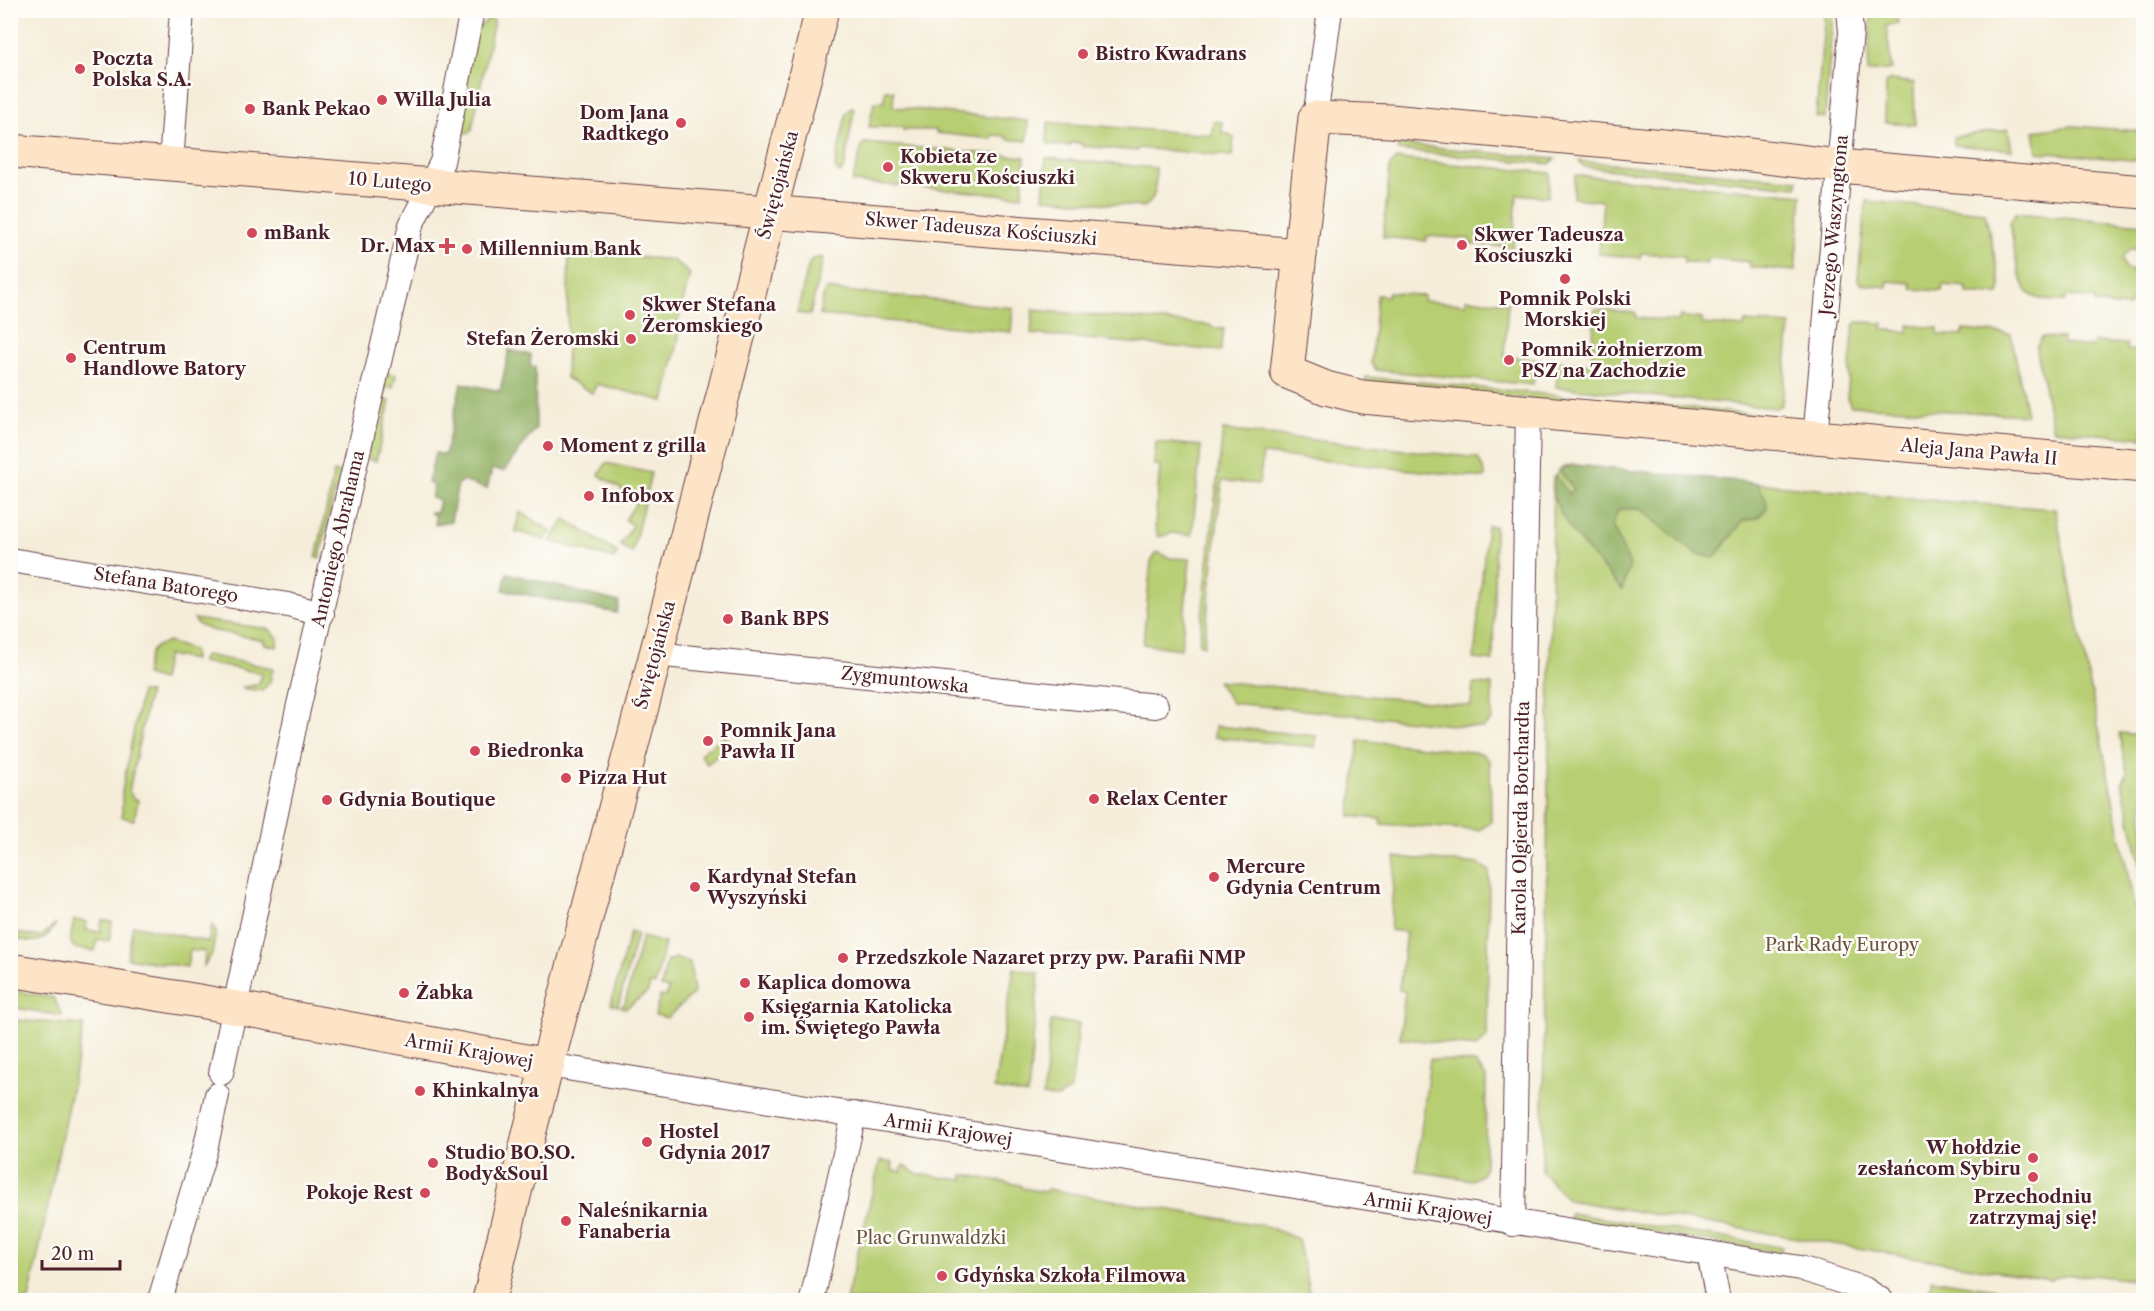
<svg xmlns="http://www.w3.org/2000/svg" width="2154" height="1311" font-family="'Libre Caslon Text',serif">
	<rect width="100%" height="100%" fill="#fdfcf7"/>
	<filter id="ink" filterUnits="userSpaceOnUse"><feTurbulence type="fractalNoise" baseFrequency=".0167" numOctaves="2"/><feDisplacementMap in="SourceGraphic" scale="12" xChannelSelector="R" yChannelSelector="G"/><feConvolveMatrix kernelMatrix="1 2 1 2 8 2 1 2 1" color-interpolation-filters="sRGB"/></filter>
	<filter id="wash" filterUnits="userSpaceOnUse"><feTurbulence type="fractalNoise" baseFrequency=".008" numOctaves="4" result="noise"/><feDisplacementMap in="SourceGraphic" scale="24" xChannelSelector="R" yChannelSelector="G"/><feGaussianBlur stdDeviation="1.35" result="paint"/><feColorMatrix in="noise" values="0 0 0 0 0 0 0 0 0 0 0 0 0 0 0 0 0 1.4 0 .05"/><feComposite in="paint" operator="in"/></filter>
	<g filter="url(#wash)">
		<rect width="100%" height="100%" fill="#f5edd9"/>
		<g fill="#b7ce72" stroke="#80764e" stroke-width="1.5">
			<polygon points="1825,11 1833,12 1825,118 1816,117"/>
			<polygon points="1871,11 1896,11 1898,23 1886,26 1892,69 1868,72"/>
			<polygon points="489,19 494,20 472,129 469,133 454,131 475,30"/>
			<polygon points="1890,80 1914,83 1915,125 1885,122 1886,83"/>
			<polygon points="885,90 894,91 893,107 1028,121 1027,141 1007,139 1006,136 992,135 992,139 936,133 936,130 903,130 903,127 869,127 874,102 884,102"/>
			<polygon points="852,107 854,110 844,169 840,173 835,168 836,162 846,114"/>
			<polygon points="1213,121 1222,122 1222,133 1229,134 1234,138 1232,156 1138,148 1137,151 1082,146 1082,143 1071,143 1070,146 1049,145 1047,142 1048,122 1212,135"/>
			<polygon points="2073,126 2138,131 2143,161 2037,152 2034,131"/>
			<polygon points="2008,129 2012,150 1954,145 1954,137"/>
			<polygon points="863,143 1025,157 1022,196 852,182"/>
			<polygon points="1398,144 1555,159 1550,164 1397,150"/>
			<path d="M1046 158 1156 168C1155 181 1158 202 1143 207L1043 198Z"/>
			<polygon points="1397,159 1550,173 1548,197 1517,194 1513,247 1471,244 1470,239 1427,236 1426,241 1383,237 1390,166"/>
			<polygon points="1579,161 1798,180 1797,187 1584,167"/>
			<polygon points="1575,175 1802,195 1795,271 1750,267 1750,262 1708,258 1706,263 1684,262 1684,256 1641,253 1640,258 1599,254 1603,201 1573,198"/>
			<polygon points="1866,201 1985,212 2001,287 1999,294 1967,294 1967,287 1943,285 1942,291 1912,289 1911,283 1888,281 1887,287 1861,284 1858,279"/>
			<path d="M2016 213 2143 224V256L2136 249H2130L2122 257 2125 269C2132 272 2139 272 2143 264V303L2130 302 2129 307 2095 304V299L2066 296 2065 301C2055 301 2042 301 2033 296 2017 289 2013 239 2010 222Z"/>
			<polygon points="569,251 673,260 690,274 678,321 679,339 664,401 597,384 592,393 566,378"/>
			<polygon points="817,258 823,258 810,315 797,313 808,267 811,260"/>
			<polygon points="825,289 1013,308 1011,332 819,315"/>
			<polygon points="1388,292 1424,296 1423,301 1466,304 1466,299 1508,303 1504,357 1536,359 1533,385 1376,370 1371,363 1377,295 1387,296"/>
			<polygon points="1595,309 1636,313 1636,318 1679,321 1680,316 1702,319 1702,324 1744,327 1745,322 1790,325 1782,405 1775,408 1556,387 1559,361 1591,364"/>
			<polygon points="1033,310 1209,325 1214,328 1224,329 1221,351 1031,334"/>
			<polygon points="1858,322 1883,323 1882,329 1908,332 1909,325 1938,328 1938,334 1962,336 1963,330 2011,334 2027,415 1851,406 1847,398 1854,325"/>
			<polygon points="2042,337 2063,338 2063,344 2094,347 2094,342 2127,344 2127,350 2143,351 2143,438 2053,430 2036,347"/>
			<polygon points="380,372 396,375 393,388 386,387 383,399 390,401 376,461 367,459"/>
			<polygon points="1366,377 1770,416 1769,424 1365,382"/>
			<polygon points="1223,430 1478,458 1485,473 1485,478 1263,454 1259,484 1222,481 1204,646 1199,644"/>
			<polygon points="1156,442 1201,446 1192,536 1173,533 1158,537 1155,526 1160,466 1154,465"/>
			<polygon points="606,463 651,473 632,553 620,545 633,525 625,520 638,500 599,475"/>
			<path d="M1573 465 1950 502 2055 509 2143 950V1281C2118 1279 2072 1269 2050 1280L1568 1200 1542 1172 1553 477 1562 467Z"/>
			<polygon points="334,472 348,475 344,491 335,490 320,558 316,558"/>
			<polygon points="520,512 551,531 545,540 515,531"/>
			<polygon points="565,519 618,553 614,559 550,541"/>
			<polygon points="1487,526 1495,526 1493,661 1474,659"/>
			<polygon points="1157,552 1170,558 1190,559 1181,649 1143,644 1151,561"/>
			<polygon points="194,619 269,629 278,638 277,647 264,644 264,640 210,630 197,624"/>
			<path d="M168 642 193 650 194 660 167 655 162 680 145 675C149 657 148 646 168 642Z"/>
			<polygon points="205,655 273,668 270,682 262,691 240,688 259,684 261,673 201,662"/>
			<polygon points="1217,681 1471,706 1473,684 1492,685 1492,720 1483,728 1232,703"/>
			<polygon points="141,692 149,693 129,791 133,798 138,800 134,820 122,817 122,791"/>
			<polygon points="1215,726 1316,736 1315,747 1214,737"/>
			<polygon points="2119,733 2143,735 2143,877 2122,783 2127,773"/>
			<polygon points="725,735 732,745 707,764 700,754"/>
			<polygon points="1359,740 1481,753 1490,761 1491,822 1479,830 1381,824 1381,819 1350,816"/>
			<polygon points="1395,857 1479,864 1489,871 1487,1037 1476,1047 1400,1038 1405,991 1399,990 1406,932 1390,930"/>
			<polygon points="74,920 87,922 86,930 100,932 102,920 112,922 109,941 97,939 95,951 74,948 70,940"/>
			<path d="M56 924C42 947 34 942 11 938V932L40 937Z"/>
			<polygon points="133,925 208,942 212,925 216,932 212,954 204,966 205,952 190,950 187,967 127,958"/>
			<polygon points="630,932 637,934 618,1006 611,1004"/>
			<polygon points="642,937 665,943 655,985 650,984 648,992 626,1008 621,1007 625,1003"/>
			<polygon points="676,958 690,962 694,993 667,1018 655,1015 660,996 666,997 668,989 661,987 667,961"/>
			<polygon points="1014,968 1039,973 1028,1095 994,1089"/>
			<polygon points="17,991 54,998 62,1016 11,1007 11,992"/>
			<polygon points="12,1020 84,1025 29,1300 11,1300"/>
			<polygon points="1051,1021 1079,1024 1071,1089 1058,1098 1043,1096"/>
			<polygon points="1430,1059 1475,1063 1486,1077 1485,1167 1481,1175 1472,1180 1416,1171"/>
			<polygon points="880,1161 893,1163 892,1170 901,1172 903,1165 917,1174 963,1180 963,1175 967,1175 1020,1185 1022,1188 1045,1192 1047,1189 1266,1226 1298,1239 1311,1300 846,1300"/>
			<polygon points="1570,1213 1782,1247 1780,1253 1569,1219"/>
			<polygon points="1931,1279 2063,1300 1929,1300"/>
		</g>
		<g fill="#91b164" stroke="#6e6848" stroke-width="1.5">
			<polygon points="509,350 531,355 530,366 535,367 536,428 504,471 492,469 487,489 463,481 458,483 451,521 435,524 435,516 429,512 437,513 440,500 431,498 434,485 428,483 435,453 445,455 461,383 500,391"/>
			<path d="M1573 465 1757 483 1766 499 1767 508 1759 517 1743 521 1714 558 1696 554 1640 509H1619L1612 525 1630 565 1622 590C1603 566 1539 507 1555 475L1569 494 1574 489 1559 470Z"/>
			<polygon points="507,573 619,602 617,613 503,590"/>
		</g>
	</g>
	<g filter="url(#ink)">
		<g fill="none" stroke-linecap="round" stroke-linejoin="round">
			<g stroke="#643e45" stroke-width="26">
				<g id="street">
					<polyline points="1315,118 1330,10"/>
					<polyline points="171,164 182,10"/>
					<polyline points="1815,439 1851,32 1849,10"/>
					<polyline points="10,560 288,605 322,614"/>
					<polyline points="655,654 1156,706"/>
					<polyline points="548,1065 1800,1268 1864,1289 1881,1300"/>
					<polyline points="221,1073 298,709 411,225 442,162 472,10"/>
					<polyline points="1513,1224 1528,412"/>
					<polyline points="1709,1253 1718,1300"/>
					<polyline points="160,1300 205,1150 217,1095"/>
					<polyline points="812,1300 854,1114"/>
				</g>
			</g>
			<g stroke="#643e45" stroke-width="35">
				<g id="secondary">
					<polyline points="10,151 1300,255"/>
					<polyline points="2144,192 1839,166 1718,151 1390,121 1315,118 1287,372 1326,388 1362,397 2144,466"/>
					<polyline points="10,970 199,1001 548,1065"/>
					<polyline points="489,1300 530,1130 675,582 822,10"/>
				</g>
			</g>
			<use href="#street" stroke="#fff" stroke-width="24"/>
			<use href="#secondary" stroke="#fee4c6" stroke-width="33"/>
		</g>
	</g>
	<g fill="#d1495b" stroke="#fdfcf7" stroke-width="2">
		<circle cx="1083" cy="54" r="6"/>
		<circle cx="80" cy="69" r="6"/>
		<circle cx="382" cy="100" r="6"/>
		<circle cx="250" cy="109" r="6"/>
		<circle cx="681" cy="123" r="6"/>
		<circle cx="888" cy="167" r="6"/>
		<circle cx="252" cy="233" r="6"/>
		<circle cx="1462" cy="245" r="6"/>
		<path d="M444 237h6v6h6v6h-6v6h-6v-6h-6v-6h6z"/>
		<circle cx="467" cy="249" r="6"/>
		<circle cx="1565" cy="279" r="6"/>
		<circle cx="630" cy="315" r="6"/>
		<circle cx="631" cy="339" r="6"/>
		<circle cx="71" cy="358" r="6"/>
		<circle cx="1509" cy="360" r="6"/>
		<circle cx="548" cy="446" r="6"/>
		<circle cx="589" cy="496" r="6"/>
		<circle cx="728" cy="619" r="6"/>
		<circle cx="708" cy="741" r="6"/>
		<circle cx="475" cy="751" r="6"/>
		<circle cx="566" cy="778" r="6"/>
		<circle cx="1094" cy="799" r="6"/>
		<circle cx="327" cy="800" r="6"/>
		<circle cx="1214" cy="877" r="6"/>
		<circle cx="695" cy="887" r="6"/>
		<circle cx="843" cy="958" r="6"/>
		<circle cx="745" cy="983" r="6"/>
		<circle cx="404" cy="993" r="6"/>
		<circle cx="749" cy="1017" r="6"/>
		<circle cx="420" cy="1091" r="6"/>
		<circle cx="647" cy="1142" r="6"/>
		<circle cx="2033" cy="1158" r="6"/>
		<circle cx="433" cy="1163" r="6"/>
		<circle cx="2033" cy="1177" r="6"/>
		<circle cx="425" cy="1193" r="6"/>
		<circle cx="566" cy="1221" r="6"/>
		<circle cx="942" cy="1276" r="6"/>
	</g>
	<g text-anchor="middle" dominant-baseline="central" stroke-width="5" stroke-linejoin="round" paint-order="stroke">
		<g font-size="18" font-weight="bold" fill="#4a1f2b" stroke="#fdfcf7" text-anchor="start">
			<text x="1095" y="54">Bistro Kwadrans</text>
			<text x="92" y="59">Poczta<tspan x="92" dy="21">Polska S.A.</tspan></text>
			<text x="394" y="100">Willa Julia</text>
			<text x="262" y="109">Bank Pekao</text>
			<text x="669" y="113" text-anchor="end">Dom Jana<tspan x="669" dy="21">Radtkego</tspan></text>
			<text x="900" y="157">Kobieta ze<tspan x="900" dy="21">Skweru Kościuszki</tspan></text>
			<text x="264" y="233">mBank</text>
			<text x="1474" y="235">Skwer Tadeusza<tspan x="1474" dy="21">Kościuszki</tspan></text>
			<text x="435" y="246" text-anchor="end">Dr. Max</text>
			<text x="479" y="249">Millennium Bank</text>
			<text x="1565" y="299" text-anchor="middle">Pomnik Polski<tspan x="1565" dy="21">Morskiej</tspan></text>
			<text x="642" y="305">Skwer Stefana<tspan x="642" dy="21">Żeromskiego</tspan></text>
			<text x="619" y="339" text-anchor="end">Stefan Żeromski</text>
			<text x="83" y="348">Centrum<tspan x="83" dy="21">Handlowe Batory</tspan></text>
			<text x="1521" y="350">Pomnik żołnierzom<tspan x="1521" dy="21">PSZ na Zachodzie</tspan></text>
			<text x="560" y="446">Moment z grilla</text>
			<text x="601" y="496">Infobox</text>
			<text x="740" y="619">Bank BPS</text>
			<text x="720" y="731">Pomnik Jana<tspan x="720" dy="21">Pawła II</tspan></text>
			<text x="487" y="751">Biedronka</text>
			<text x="578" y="778">Pizza Hut</text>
			<text x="1106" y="799">Relax Center</text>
			<text x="339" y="800">Gdynia Boutique</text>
			<text x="1226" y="867">Mercure<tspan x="1226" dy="21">Gdynia Centrum</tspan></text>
			<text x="707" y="877">Kardynał Stefan<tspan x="707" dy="21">Wyszyński</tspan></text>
			<text x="855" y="958">Przedszkole Nazaret przy pw. Parafii NMP</text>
			<text x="757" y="983">Kaplica domowa</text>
			<text x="416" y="993">Żabka</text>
			<text x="761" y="1007">Księgarnia Katolicka<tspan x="761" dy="21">im. Świętego Pawła</tspan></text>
			<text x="432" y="1091">Khinkalnya</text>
			<text x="659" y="1132">Hostel<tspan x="659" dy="21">Gdynia 2017</tspan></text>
			<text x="2021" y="1148" text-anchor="end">W hołdzie<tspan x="2021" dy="21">zesłańcom Sybiru</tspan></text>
			<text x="445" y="1153">Studio BO.SO.<tspan x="445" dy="21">Body&amp;Soul</tspan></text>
			<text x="413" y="1193" text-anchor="end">Pokoje Rest</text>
			<text x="2033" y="1197" text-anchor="middle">Przechodniu<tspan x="2033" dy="21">zatrzymaj się!</tspan></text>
			<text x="578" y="1211">Naleśnikarnia<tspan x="578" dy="21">Fanaberia</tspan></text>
			<text x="954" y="1276">Gdyńska Szkoła Filmowa</text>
		</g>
		<g font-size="18" fill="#4a1f2b" stroke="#fdfcf7">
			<text transform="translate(390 182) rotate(5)">10 Lutego</text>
			<text transform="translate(778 185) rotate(-75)">Świętojańska</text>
			<text transform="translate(1834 225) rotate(-85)">Jerzego Waszyngtona</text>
			<text transform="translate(981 229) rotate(5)">Skwer Tadeusza Kościuszki</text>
			<text transform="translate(1979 452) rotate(5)">Aleja Jana Pawła II</text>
			<text transform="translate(338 539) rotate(-77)">Antoniego Abrahama</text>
			<text transform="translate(166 585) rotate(9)">Stefana Batorego</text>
			<text transform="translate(655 655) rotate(-75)">Świętojańska</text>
			<text transform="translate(905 680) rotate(6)">Zygmuntowska</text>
			<text transform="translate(1521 818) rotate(-89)">Karola Olgierda Borchardta</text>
			<text transform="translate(469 1051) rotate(10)">Armii Krajowej</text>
			<text transform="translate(948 1130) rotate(9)">Armii Krajowej</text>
			<text transform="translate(1428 1209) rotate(9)">Armii Krajowej</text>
		</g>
		<g font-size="18" fill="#6b5440" stroke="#fdfcf7">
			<text x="1842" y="945">Park Rady Europy</text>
			<text x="931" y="1238">Plac Grunwaldzki</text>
		</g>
	</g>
	<rect width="2154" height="1311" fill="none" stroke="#fdfcf7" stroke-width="36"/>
	<path d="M42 1260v9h78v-9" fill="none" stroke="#4a1f2b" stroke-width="3"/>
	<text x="51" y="1260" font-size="18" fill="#4a1f2b" stroke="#fdfcf7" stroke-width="4.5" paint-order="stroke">20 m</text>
</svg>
